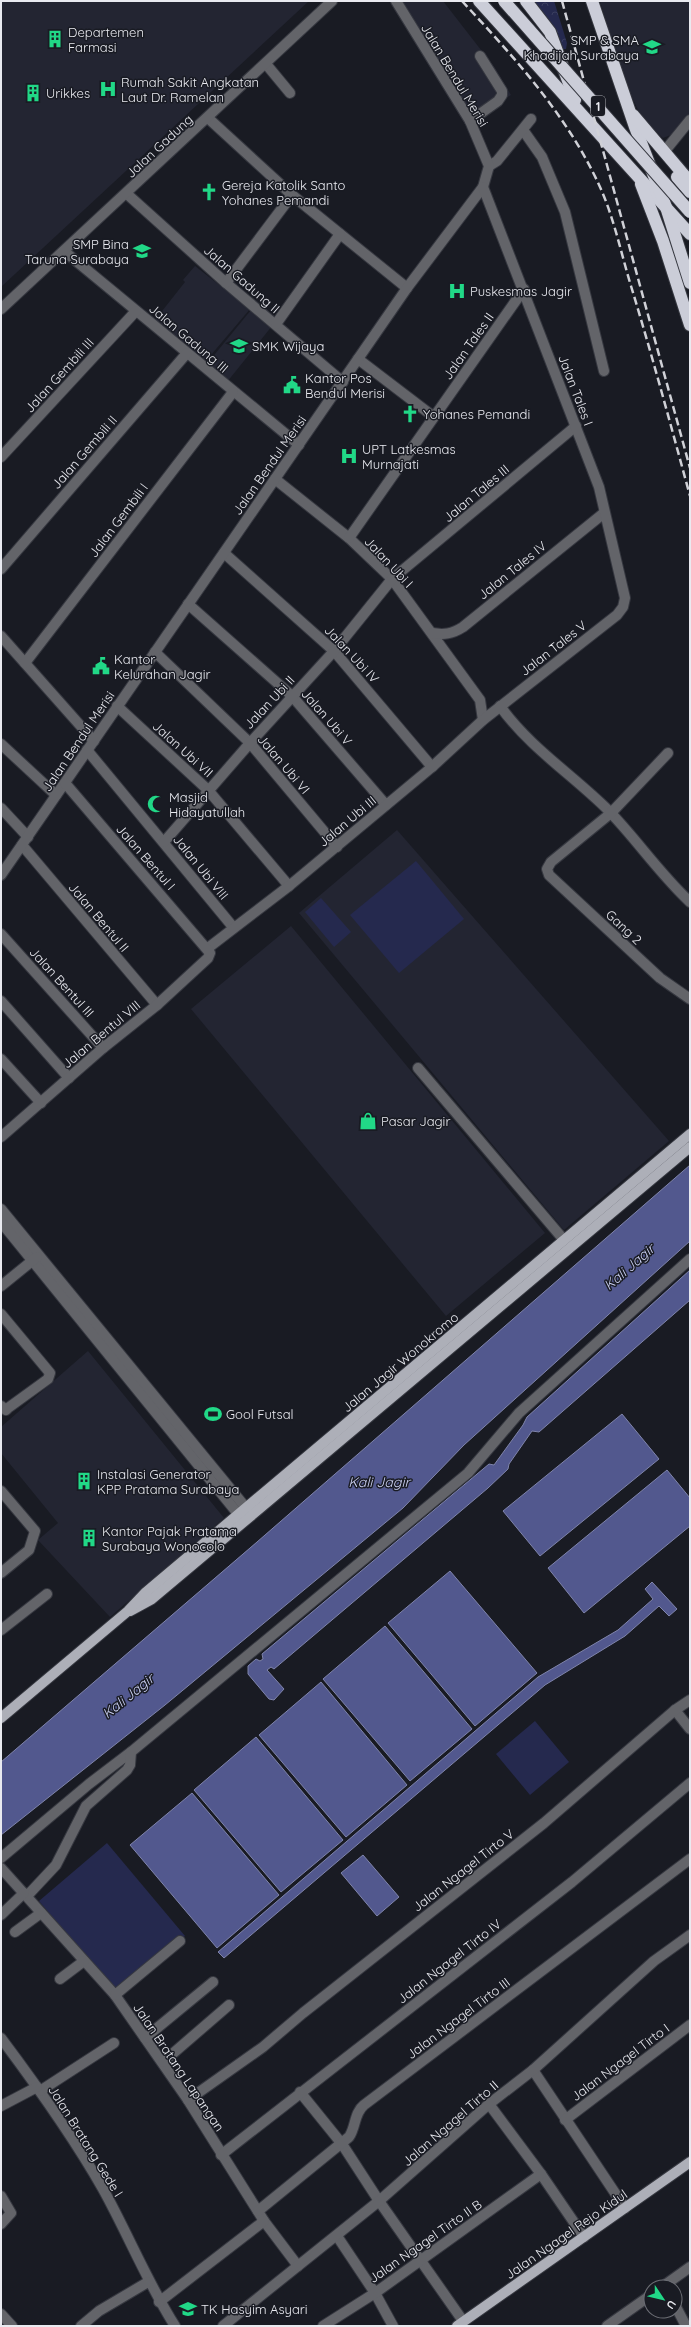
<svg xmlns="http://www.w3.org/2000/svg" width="691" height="2327" font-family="Quicksand,sans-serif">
	<defs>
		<pattern id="park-crowns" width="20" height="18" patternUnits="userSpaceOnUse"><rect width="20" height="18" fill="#25294e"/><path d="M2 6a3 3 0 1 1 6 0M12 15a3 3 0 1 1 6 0" fill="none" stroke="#3a3e5f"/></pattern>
	</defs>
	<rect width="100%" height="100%" fill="#191b23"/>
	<g fill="#232532">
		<polygon points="1,1 309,1 1,287"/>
		<polygon points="402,1 443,1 495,68 511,95 470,120"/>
		<polygon points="600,1 690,1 690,115 676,133 663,138 643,120 621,75"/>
		<polygon points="195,266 250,309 205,362 155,320 185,282 183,280"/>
		<polygon points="251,310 272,326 227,382 206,365"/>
		<polygon points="397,830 669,1141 564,1230 299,913"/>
		<polygon points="291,926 545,1233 446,1316 191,1009"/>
		<polygon points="88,1351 224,1518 110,1617 38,1540 58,1523 1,1453 1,1427"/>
	</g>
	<g fill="#25294e">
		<polygon points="416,861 464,919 399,973 350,915"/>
		<polygon points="321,898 351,932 334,947 305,912"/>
		<polygon points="535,1721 569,1762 530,1795 496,1754"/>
		<polygon points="107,1843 185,1936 116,1994 39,1901"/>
	</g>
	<polygon fill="url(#park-crowns)" points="528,1 554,1 567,43 566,49 563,49"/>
	<g fill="#52588e" stroke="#7f84ab">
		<polygon points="690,1165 690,1241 464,1445 403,1508 165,1705 1,1835 1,1762 257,1542"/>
		<polygon points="690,1270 690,1300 539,1432 532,1431 509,1464 508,1469 488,1488 274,1669 271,1667 267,1670 284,1689 274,1700 269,1699 248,1674 248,1666 256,1659 260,1661 263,1659 262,1654 489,1464 494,1465 523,1425 527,1417"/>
		<polygon points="622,1414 659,1459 540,1556 503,1511"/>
		<polygon points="667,1470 690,1498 690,1526 584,1613 548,1568"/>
		<polygon points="450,1571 537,1673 475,1726 388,1623"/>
		<polygon points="652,1582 677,1609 669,1616 659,1606 625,1636 545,1685 224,1958 218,1952 538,1677 618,1630 653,1599 645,1589"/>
		<polygon points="385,1626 472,1729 410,1781 323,1679"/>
		<polygon points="321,1682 407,1785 346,1837 259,1735"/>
		<polygon points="256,1737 343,1840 281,1892 194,1790"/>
		<polygon points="192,1793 279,1895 217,1948 130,1845"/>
		<polygon points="363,1855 399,1897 377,1916 341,1873"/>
	</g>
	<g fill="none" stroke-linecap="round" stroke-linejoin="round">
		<g stroke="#363840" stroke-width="12">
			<g id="minor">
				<polyline points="266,64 290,93"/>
				<polyline points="208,118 292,195 407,288"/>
				<polyline points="470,121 498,101 502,95 502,91 480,56"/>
				<polyline points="523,130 542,157 565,212 604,371"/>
				<polyline points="664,152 690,120"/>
				<polyline points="489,166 497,161 531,119"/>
				<polyline points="127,194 226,283 343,382"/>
				<polyline points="64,251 299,445"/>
				<polyline points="226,283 292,195"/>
				<polyline points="1,309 332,1"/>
				<polyline points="276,324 340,234"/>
				<polyline points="358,359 434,417"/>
				<polyline points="1,457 136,311"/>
				<polyline points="275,479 349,538 392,579 480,700 483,720"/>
				<polyline points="349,538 524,289"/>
				<polyline points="224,553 334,651 432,767"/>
				<polyline points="1,569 187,353"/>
				<polyline points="188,604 292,696 386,805"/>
				<path d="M432 633C444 635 452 634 463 627L604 513"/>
				<polyline points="1,636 94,741"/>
				<polyline points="155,652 250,743 337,847"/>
				<polyline points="25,663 233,392"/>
				<polyline points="117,706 208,790 289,886"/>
				<path d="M500 706C530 748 573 775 609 811 637 840 660 874 690 902"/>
				<polyline points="1,744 56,795"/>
				<polyline points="87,750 233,927"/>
				<polyline points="668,753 611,813 551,862 547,869 549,875 660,978 690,999"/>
				<polyline points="1,808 28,837"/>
				<polyline points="164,842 250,743 334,651 392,579 576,426"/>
				<polyline points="22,845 157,1005"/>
				<polyline points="1,875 407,288 483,187 489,166 470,121 396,1"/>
				<polyline points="1,934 103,1048"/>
				<polyline points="208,948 289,886 432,767 483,720 617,615 623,607 625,598 599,487 483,187"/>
				<polyline points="1,1001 69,1078"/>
				<polyline points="1,1059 41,1103"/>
				<polyline points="418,1068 564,1240"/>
				<polyline points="1,1137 103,1048 157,1005 208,958 210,953 65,783"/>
				<polyline points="1,1209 251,1514"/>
				<polyline points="1,1222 243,1520"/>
				<polyline points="1,1286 37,1257"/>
				<polyline points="1,1314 50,1373 48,1379 8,1408 6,1410 1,1406"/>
				<polyline points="1,1491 35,1531 29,1550 1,1573"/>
				<polyline points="1,1630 47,1594"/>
				<polyline points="675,1710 690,1729"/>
				<polyline points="1,1858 89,1784 131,1752"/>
				<polyline points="1,1868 115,1995 188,2100 264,2221 298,2266"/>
				<polyline points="27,1896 56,1865 86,1806 127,1770 130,1765 131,1752 468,1473 519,1413 690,1259"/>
				<polyline points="1,1915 24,1893"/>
				<polyline points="15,1932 41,1913"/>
				<polyline points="60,1979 84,1961"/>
				<polyline points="115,1995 180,1941"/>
				<path d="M1 2038C37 2086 73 2136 103 2189 128 2234 147 2282 175 2326"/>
				<polyline points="145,2038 213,1982"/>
				<polyline points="163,2062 229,2005"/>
				<polyline points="533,2070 625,2208"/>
				<polyline points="40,2091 114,2043"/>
				<polyline points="300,2092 342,2144 379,2201 463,2321"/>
				<polyline points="188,2100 263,2047 303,2013 544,1823 675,1710 690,1700"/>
				<polyline points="489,2104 541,2174 584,2237"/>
				<polyline points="1,2106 37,2087"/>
				<polyline points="565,2120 690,2025"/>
				<polyline points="221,2155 572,1882 690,1783"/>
				<polyline points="1,2196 11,2213 1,2224"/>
				<path d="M258 2211 349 2137C356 2127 354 2113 364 2105L690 1859"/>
				<polyline points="337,2236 375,2293 393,2326"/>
				<polyline points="662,2287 690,2267"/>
				<polyline points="159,2302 264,2221"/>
				<polyline points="675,2305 686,2326"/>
				<polyline points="1,2314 12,2326"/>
				<polyline points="81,2326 99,2311 148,2282"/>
				<polyline points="223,2326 379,2201 489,2104 533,2070 654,1961 690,1935"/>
				<polyline points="323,2326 375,2293 541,2174"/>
				<polyline points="607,2326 651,2295"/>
			</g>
		</g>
		<g stroke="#363840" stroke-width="12">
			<g id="major">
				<polyline points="130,1611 152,1599 690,1147"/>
				<polyline points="1,1718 128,1611 146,1592 690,1134"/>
				<polyline points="457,2326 690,2162"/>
			</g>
		</g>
		<g stroke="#363840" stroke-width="14">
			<g id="highway">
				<polyline points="479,1 690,234"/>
				<polyline points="526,1 550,32 575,100"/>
				<polyline points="592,1 635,127 666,207 690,283"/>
				<polyline points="633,115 690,182"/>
				<polyline points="677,177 690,192"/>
				<polyline points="641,184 663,241 690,325"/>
			</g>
		</g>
		<use href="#minor" stroke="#636469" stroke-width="10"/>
		<use href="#major" stroke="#adafb8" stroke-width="10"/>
		<use href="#highway" stroke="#cbcdd8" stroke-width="12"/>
		<g stroke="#d0d1d7" stroke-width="2.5" stroke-dasharray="8 4" stroke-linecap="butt">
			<path d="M462 1C514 57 568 116 600 187 614 218 621 253 631 286 652 355 671 426 690 496"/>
			<polyline points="562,1 690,468"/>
		</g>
		<g stroke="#363840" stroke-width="14" stroke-linecap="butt">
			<polyline id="highway-bridge" points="504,1 690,212"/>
		</g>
		<use href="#highway-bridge" stroke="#cbcdd8" stroke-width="12"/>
	</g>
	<defs>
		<g id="building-bare" transform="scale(1.38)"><path d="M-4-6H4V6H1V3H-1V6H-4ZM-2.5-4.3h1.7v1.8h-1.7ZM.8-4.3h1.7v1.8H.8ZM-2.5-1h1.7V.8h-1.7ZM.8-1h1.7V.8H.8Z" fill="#21d887" stroke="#191b23" stroke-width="2.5" paint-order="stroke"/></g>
		<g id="school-bare" transform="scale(1.38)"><path d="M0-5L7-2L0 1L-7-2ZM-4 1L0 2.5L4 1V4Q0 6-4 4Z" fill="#21d887" stroke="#191b23" stroke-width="2.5" paint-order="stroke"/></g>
		<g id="hospital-bare" transform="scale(1.38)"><path d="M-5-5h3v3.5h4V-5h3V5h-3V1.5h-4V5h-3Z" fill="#21d887" stroke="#191b23" stroke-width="2.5" paint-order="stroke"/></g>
		<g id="church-bare" transform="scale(1.38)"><path d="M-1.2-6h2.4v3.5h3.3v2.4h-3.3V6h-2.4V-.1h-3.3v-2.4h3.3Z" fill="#21d887" stroke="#191b23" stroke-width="2.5" paint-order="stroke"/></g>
		<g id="civic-bare" transform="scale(1.38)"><path d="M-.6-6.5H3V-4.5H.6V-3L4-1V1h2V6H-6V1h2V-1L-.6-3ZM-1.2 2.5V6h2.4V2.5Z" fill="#21d887" stroke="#191b23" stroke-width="2.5" paint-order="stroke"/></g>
		<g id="mosque-bare" transform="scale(1.38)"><path d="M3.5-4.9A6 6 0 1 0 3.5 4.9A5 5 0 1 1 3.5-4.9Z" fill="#21d887" stroke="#191b23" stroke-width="2.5" paint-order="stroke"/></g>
		<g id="shop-bare" transform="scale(1.38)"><path d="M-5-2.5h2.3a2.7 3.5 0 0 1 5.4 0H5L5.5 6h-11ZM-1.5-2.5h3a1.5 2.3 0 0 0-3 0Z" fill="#21d887" stroke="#191b23" stroke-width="2.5" paint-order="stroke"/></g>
		<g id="stadium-bare" transform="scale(1.38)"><path d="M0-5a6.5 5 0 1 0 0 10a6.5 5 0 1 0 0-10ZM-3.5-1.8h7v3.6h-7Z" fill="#21d887" stroke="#191b23" stroke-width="2.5" paint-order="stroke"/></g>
	</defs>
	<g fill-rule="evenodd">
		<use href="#building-bare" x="55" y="39"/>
		<use href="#school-bare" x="652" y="47"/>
		<use href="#hospital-bare" x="108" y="89"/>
		<use href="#building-bare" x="33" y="93"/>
		<use href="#church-bare" x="209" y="192"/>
		<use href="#school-bare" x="142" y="251"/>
		<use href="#hospital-bare" x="457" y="291"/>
		<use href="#school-bare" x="239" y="346"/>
		<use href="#civic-bare" x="292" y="385"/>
		<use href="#church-bare" x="410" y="414"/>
		<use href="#hospital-bare" x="349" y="456"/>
		<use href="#civic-bare" x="101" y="666"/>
		<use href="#mosque-bare" x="156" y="804"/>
		<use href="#shop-bare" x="368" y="1121"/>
		<use href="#stadium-bare" x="213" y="1414"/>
		<use href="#building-bare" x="84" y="1481"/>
		<use href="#building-bare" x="89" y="1538"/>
		<use href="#school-bare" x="188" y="2309"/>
	</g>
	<g text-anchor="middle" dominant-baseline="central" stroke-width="3" stroke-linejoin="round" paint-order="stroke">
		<rect fill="#191b23" stroke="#abacb2" stroke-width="1" x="591" y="96" width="14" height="20" rx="3"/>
		<g font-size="12" font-weight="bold" fill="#e9eaf0">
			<text x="598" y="106">1</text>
		</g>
		<g font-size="13" fill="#e9eaf0" stroke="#191b23" text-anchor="start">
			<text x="68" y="32">Departemen<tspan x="68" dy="15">Farmasi</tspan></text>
			<text x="639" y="40" text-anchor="end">SMP &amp; SMA<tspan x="639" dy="15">Khadijah Surabaya</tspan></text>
			<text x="121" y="82">Rumah Sakit Angkatan<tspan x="121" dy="15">Laut Dr. Ramelan</tspan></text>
			<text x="46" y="93">Urikkes</text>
			<text x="222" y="185">Gereja Katolik Santo<tspan x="222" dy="15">Yohanes Pemandi</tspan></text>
			<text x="129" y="244" text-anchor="end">SMP Bina<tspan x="129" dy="15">Taruna Surabaya</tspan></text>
			<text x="470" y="291">Puskesmas Jagir</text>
			<text x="252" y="346">SMK Wijaya</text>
			<text x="305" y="378">Kantor Pos<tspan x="305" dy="15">Bendul Merisi</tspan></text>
			<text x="423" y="414">Yohanes Pemandi</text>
			<text x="362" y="449">UPT Latkesmas<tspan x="362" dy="15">Murnajati</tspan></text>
			<text x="114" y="659">Kantor<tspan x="114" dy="15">Kelurahan Jagir</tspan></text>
			<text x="169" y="797">Masjid<tspan x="169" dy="15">Hidayatullah</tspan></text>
			<text x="381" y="1121">Pasar Jagir</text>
			<text x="226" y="1414">Gool Futsal</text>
			<text x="97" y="1474">Instalasi Generator<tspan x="97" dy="15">KPP Pratama Surabaya</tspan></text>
			<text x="102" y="1531">Kantor Pajak Pratama<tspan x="102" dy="15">Surabaya Wonocolo</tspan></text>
			<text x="201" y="2309">TK Hasyim Asyari</text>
		</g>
		<g font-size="13" fill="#e9eaf0" stroke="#191b23">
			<text transform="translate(455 75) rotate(59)">Jalan Bendul Merisi</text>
			<text transform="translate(159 146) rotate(-43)">Jalan Gadung</text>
			<text transform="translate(242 279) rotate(41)">Jalan Gadung II</text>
			<text transform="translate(189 338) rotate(40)">Jalan Gadung III</text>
			<text transform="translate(468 346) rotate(-55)">Jalan Tales II</text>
			<text transform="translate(59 375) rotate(-48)">Jalan Gembili III</text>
			<text transform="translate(576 390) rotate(69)">Jalan Tales I</text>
			<text transform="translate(84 452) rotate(-49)">Jalan Gembili II</text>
			<text transform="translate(269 465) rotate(-55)">Jalan Bendul Merisi</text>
			<text transform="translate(476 493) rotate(-40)">Jalan Tales III</text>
			<text transform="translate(118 520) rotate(-53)">Jalan Gembili I</text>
			<text transform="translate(389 562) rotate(47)">Jalan Ubi I</text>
			<text transform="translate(512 570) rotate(-39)">Jalan Tales IV</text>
			<text transform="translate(553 648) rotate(-38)">Jalan Tales V</text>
			<text transform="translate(352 654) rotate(47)">Jalan Ubi IV</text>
			<text transform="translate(269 702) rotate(-47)">Jalan Ubi II</text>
			<text transform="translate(327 717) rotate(49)">Jalan Ubi V</text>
			<text transform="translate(78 741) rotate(-56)">Jalan Bendul Merisi</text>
			<text transform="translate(183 749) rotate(42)">Jalan Ubi VII</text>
			<text transform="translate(284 764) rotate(50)">Jalan Ubi VI</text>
			<text transform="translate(347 821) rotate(-40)">Jalan Ubi III</text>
			<text transform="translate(146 857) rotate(49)">Jalan Bentul I</text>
			<text transform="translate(201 867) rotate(51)">Jalan Ubi VIII</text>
			<text transform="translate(99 917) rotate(50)">Jalan Bentul II</text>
			<text transform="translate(624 927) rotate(43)">Gang 2</text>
			<text transform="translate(62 982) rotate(48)">Jalan Bentul III</text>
			<text transform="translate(101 1034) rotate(-40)">Jalan Bentul VIII</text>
			<text transform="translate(400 1362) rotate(-40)">Jalan Jagir Wonokromo</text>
			<text transform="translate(463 1870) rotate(-38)">Jalan Ngagel Tirto V</text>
			<text transform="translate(449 1961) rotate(-38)">Jalan Ngagel Tirto IV</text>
			<text transform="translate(458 2018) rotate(-37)">Jalan Ngagel Tirto III</text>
			<text transform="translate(620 2062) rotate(-37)">Jalan Ngagel Tirto I</text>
			<text transform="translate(179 2067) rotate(56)">Jalan Bratang Lapangan</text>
			<text transform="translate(450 2123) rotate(-41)">Jalan Ngagel Tirto II</text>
			<text transform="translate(86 2141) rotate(58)">Jalan Bratang Gede I</text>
			<text transform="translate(566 2234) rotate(-35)">Jalan Ngagel Rejo Kidul</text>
			<text transform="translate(425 2241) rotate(-35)">Jalan Ngagel Tirto II B</text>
		</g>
		<g font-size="14" font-style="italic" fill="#cbd0f2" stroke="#191b23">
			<text transform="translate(629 1267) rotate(-41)">Kali Jagir</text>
			<text x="379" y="1482">Kali Jagir</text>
			<text transform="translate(128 1696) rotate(-39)">Kali Jagir</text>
		</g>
	</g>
	<rect width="691" height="2327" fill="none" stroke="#e9eaf0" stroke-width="4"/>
	<g transform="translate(663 2299) rotate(125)"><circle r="19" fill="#191b23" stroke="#6c6e75"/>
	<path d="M0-3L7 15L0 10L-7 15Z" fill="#21d887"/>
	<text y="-6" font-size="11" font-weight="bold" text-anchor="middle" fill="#e9eaf0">U</text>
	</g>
</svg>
